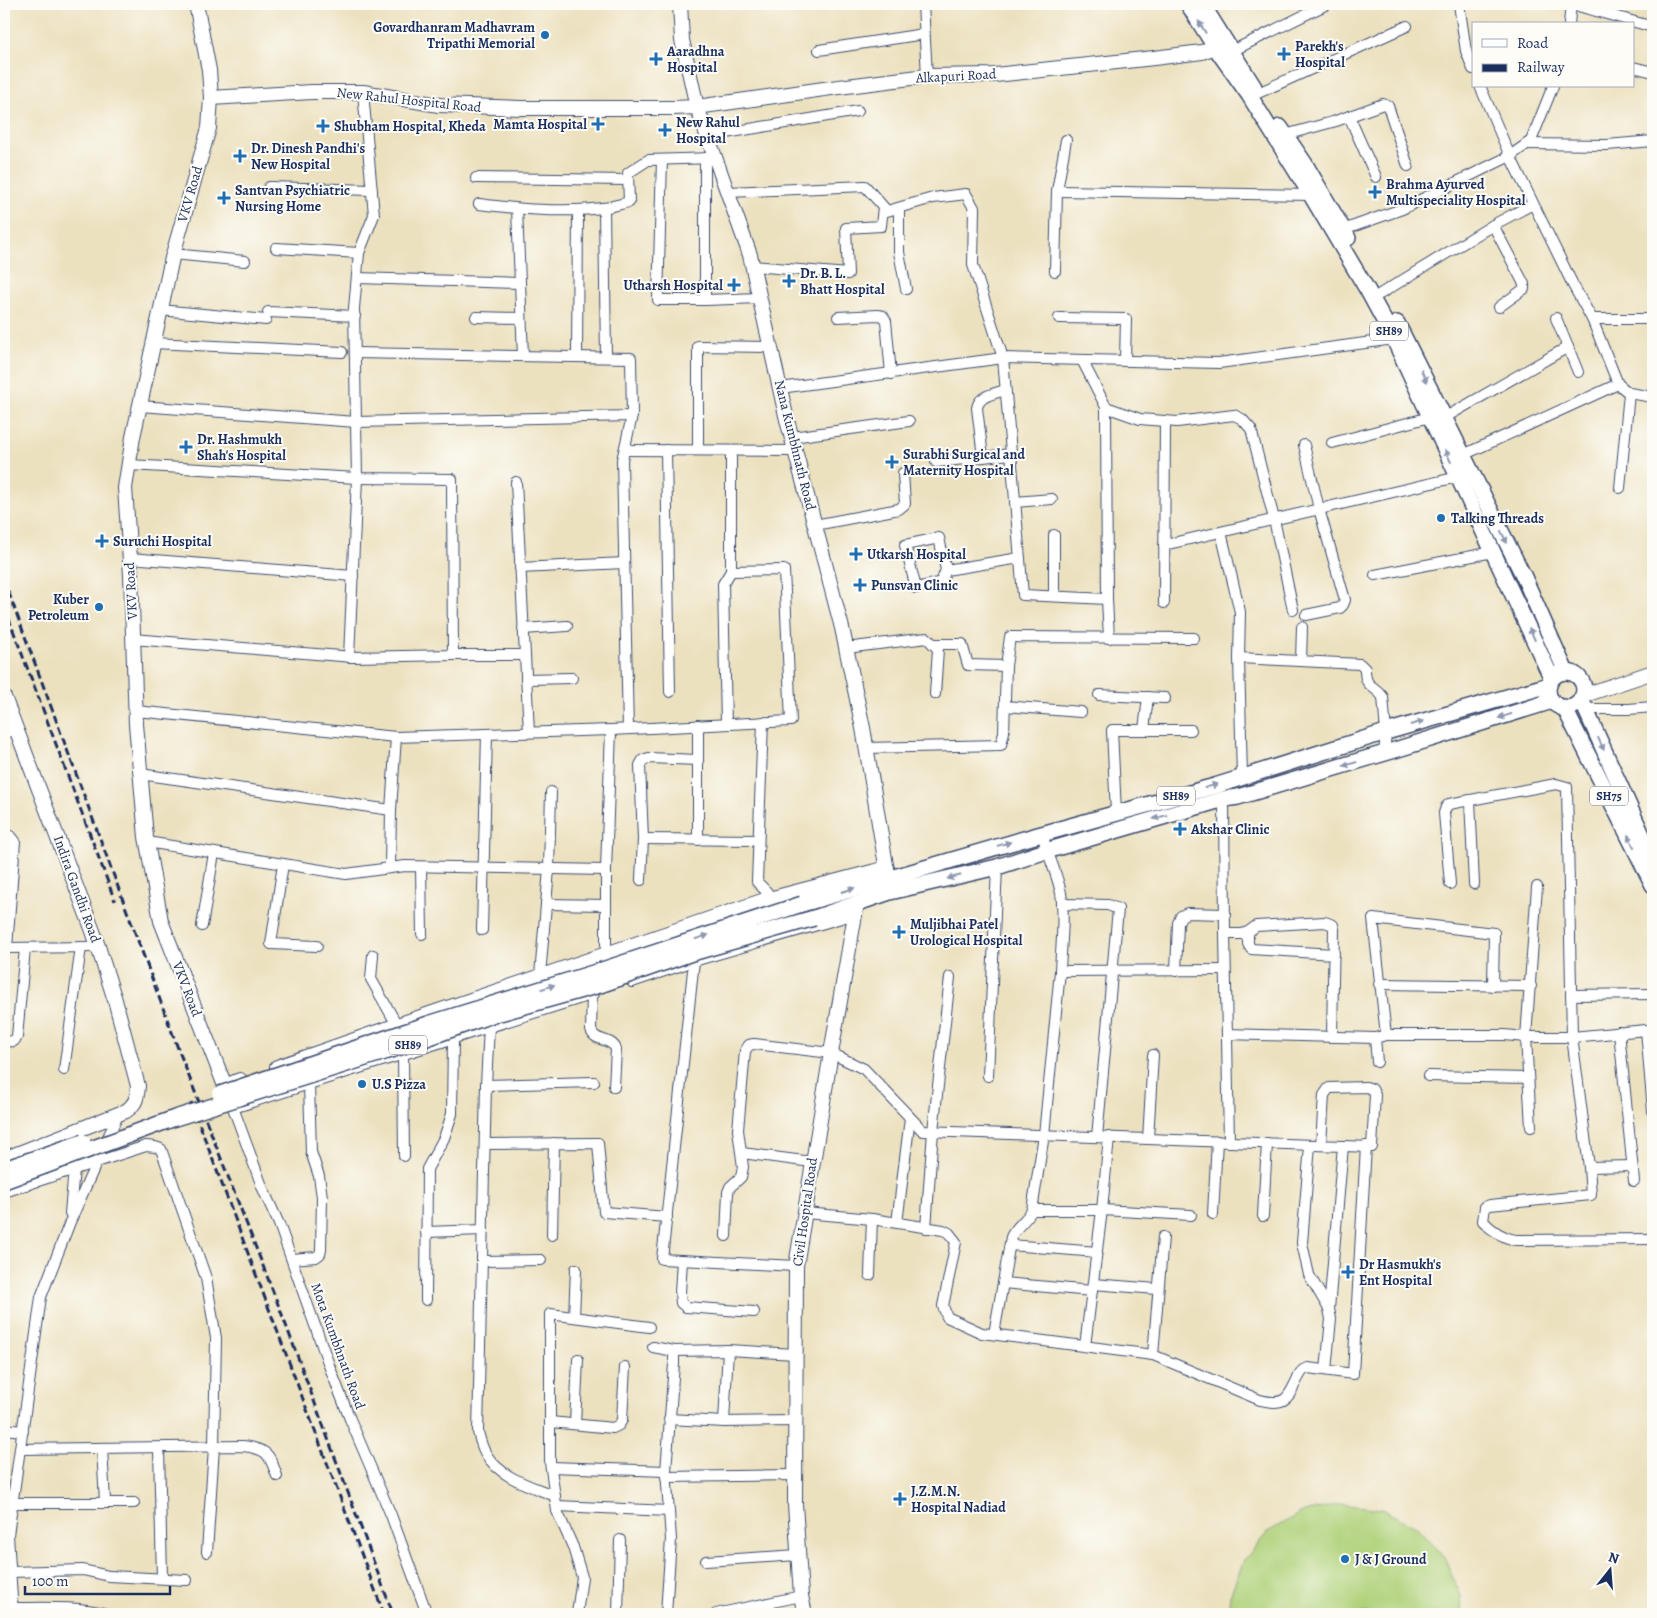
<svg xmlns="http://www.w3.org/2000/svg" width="1657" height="1618" font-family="Alegreya,serif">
	<rect width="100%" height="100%" fill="#fdfcf7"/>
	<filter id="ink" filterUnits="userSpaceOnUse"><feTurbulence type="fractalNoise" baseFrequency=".02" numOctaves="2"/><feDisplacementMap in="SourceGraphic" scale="10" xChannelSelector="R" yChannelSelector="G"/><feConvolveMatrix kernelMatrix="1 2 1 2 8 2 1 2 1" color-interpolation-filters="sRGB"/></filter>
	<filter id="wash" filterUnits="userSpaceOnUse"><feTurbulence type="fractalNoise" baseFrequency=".0096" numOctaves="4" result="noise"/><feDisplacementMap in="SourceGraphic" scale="20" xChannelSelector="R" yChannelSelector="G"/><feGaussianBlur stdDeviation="1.12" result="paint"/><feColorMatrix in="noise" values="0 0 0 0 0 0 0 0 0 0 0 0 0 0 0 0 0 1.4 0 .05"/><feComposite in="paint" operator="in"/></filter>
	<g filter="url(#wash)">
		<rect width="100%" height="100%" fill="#ece1bf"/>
		<polygon fill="#b0d27a" stroke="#66806c" points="1340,1504 1381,1509 1418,1528 1445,1559 1461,1596 1462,1614 1228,1614 1230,1595 1244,1560 1268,1532 1300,1513"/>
	</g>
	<g filter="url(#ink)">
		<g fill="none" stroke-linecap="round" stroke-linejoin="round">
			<g stroke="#3a4a6d" stroke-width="12">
				<g id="street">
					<polyline points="923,4 927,76"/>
					<polyline points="1459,4 1466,51 1473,69"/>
					<polyline points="1571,4 1653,27"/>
					<polyline points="1569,24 1571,4"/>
					<polyline points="819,50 924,34"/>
					<polyline points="1232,51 1327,4"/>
					<polyline points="1633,67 1653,72"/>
					<polyline points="1480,86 1510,156 1573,285 1592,319 1618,384"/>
					<polyline points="1258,93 1407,26"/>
					<polyline points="1349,116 1376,177"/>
					<polyline points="1285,135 1336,121 1383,104 1388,106 1408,166"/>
					<polyline points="708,136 858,111"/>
					<polyline points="1528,144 1607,145 1653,141"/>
					<polyline points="662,160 658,300 705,300 760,298"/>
					<polyline points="476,178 628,180"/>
					<polyline points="269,187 372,190"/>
					<polyline points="1057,191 1311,195"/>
					<polyline points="728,192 865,186 887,211 933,198 966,194 974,208 973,265 1003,358 1023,595 1107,599 1106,407 1082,360"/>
					<path d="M479 204C519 209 562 213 602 208 611 207 620 204 629 202L628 173 648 160 715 158"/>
					<polyline points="604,208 606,357"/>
					<polyline points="899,208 899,252 906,289"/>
					<polyline points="517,209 523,356"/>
					<polyline points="1493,225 1524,284 1524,289 1499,307"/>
					<polyline points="1343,230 1402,209 1510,156 1531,141 1553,86"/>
					<polyline points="276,248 359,253"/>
					<polyline points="173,254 245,261"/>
					<polyline points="752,266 848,274 846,228 881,226 883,207"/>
					<polyline points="1055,271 1057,191 1066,140"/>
					<polyline points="357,278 520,283"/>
					<polyline points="1380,294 1493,225 1533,204"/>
					<polyline points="705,300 705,158"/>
					<polyline points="160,310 266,320"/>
					<polyline points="268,312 355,316"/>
					<polyline points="476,317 521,318"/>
					<polyline points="838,317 878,315 883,316 886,321 891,374"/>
					<polyline points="1059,318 1126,319 1125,361"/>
					<polyline points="1556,318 1578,372"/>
					<polyline points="1592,319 1653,319"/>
					<polyline points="153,343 342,352"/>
					<polyline points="355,353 631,358 632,416 622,460 628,729"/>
					<polyline points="577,357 578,210"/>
					<polyline points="780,388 1003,358 1219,363 1394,339"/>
					<polyline points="140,406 356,422 632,416"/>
					<polyline points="1106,407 1140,419 1177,422 1234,415 1242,419 1251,429 1274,519 1293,610"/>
					<polyline points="1444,418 1568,347"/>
					<polyline points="792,437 909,421"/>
					<polyline points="1332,443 1430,417"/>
					<polyline points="1304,445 1319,509 1345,600 1343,605 1340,608 1306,615"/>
					<polyline points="625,450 796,451"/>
					<polyline points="666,450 670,692"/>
					<polyline points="698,450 698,346 771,347"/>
					<polyline points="1463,455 1618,384 1629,393 1653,397"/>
					<path d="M983 457 977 408C979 395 994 394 1005 390"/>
					<polyline points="936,462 1011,454"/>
					<polyline points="129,465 357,478 452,479 453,655 353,657 133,639"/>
					<polyline points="516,482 529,732"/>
					<polyline points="1620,488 1629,393"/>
					<polyline points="1015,502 1052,499"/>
					<polyline points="815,525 899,509 905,504 903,473"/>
					<polyline points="1221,532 1240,612 1239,658 1242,776"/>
					<polyline points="1054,535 1054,596"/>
					<polyline points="1164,545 1458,477"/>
					<polyline points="130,558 353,576"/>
					<polyline points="520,568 624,563"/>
					<polyline points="946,570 939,538 905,545 916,588 941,582 946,570 1020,558"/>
					<polyline points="1375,575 1493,552"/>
					<polyline points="1107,599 1109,638"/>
					<polyline points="1164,603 1165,421"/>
					<polyline points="523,629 567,626"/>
					<polyline points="933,644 962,644 968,665 1006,666"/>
					<polyline points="846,648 927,638 938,649 935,694"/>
					<polyline points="453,655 525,655"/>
					<polyline points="349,657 357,478 354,308 359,253 374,215 363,92"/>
					<path d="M1239 658 1360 664 1365 669C1365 689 1374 684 1383 697L1386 732 1384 754"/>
					<polyline points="1301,661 1302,627"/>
					<polyline points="526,679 572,678"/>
					<polyline points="1099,695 1165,698"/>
					<polyline points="1005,706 1081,712"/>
					<polyline points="1585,709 1629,709 1653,707"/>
					<polyline points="136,711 396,737 611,730 791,721 784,570 731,571"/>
					<polyline points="763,722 757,882 767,892 765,900"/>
					<polyline points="726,724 723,584 731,571 731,451"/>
					<polyline points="698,725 698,840"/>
					<polyline points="1144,730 1148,697"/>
					<polyline points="4,733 16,729"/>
					<polyline points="866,748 1001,745 1004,732 1006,666 1010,637 1194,638"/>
					<polyline points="140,774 391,810"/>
					<polyline points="1224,799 1225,934 1229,1142"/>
					<polyline points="1470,800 1474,884"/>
					<polyline points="1116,813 1112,730 1191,730"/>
					<path d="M1042 833C1047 854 1057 873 1061 893 1065 918 1061 946 1060 971"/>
					<path d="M4 835C10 835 12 836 15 841L7 948"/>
					<polyline points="643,839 758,840"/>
					<polyline points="147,842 346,874 405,866 606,870"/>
					<polyline points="283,864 271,944 317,946"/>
					<polyline points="421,867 422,934"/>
					<polyline points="390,868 391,810 396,737"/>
					<polyline points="641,880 643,839 640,765 643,760 649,758 698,760"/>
					<path d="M1450 884 1444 813 1446 807 1449 804 1556 784 1567 787 1572 1037 1589 1167 1591 1195 1490 1205 1485 1207 1483 1221C1492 1231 1501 1237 1515 1240L1653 1239"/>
					<polyline points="546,904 606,905"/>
					<polyline points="1062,904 1108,905 1118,909 1097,1137"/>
					<polyline points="202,926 214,853"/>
					<polyline points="482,930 487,734"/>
					<polyline points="1248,932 1248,944 1251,949 1334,954"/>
					<polyline points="1225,934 1242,934 1248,932 1256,926 1325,922 1333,925 1334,929 1332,1037"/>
					<polyline points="4,948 98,947"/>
					<polyline points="606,953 606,870 611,730"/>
					<polyline points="373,955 371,979 397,1025"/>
					<polyline points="694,961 662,1259 796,1266"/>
					<polyline points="1176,971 1178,923 1181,916 1187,913 1224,914"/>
					<polyline points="540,976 549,869 551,792"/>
					<polyline points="632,982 694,961 855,914"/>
					<polyline points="1379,984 1531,986"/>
					<path d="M592 995 591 1030C595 1043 611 1037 616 1049L614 1087"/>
					<polyline points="1571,995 1653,994"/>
					<path d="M489 1026 486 1085 478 1432C480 1440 482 1448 486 1454 500 1478 531 1486 555 1496"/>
					<polyline points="1619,1032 1634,1181"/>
					<polyline points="1227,1034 1375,1038"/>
					<polyline points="1386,1035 1504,1035 1526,1037 1572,1037 1646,1030 1653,1111"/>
					<polyline points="4,1042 14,1041 17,1037 25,948"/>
					<polyline points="403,1054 404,1156"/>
					<polyline points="1377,1062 1375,1038 1386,1035 1373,919 1494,933 1493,986"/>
					<polyline points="64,1070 81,947"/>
					<polyline points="988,1076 997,867"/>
					<polyline points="1428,1076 1528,1078"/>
					<polyline points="486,1085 594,1082"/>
					<polyline points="231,1102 263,1189 279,1224 330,1368 350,1419 391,1515 427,1614"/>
					<polyline points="233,1108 594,994"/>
					<polyline points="1531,1127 1526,1037 1537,887"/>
					<polyline points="1148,1139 1153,1055"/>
					<polyline points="485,1144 598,1143 604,1212 667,1217"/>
					<polyline points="1310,1145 1302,1243 1309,1275 1329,1309 1331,1319 1326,1370"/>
					<polyline points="104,1146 118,1115"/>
					<polyline points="742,1153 812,1162"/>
					<polyline points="1589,1167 1632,1166"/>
					<polyline points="4,1192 146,1146 155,1147 161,1149 206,1278 216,1338 214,1447 207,1552"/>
					<polyline points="1032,1210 1102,1210 1191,1215"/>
					<polyline points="70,1213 74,1169"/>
					<path d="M805 1213 872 1219 943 1230 949 1233 956 1242 943 1306 947 1317 982 1333 1153 1355 1260 1400C1293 1408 1288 1391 1303 1370L1308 1368 1353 1374 1366 1146"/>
					<polyline points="1213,1214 1217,1141"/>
					<polyline points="1263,1216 1267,1143"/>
					<polyline points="897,1223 910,1118"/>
					<polyline points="926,1228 933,1131 950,977"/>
					<polyline points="426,1232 483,1230"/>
					<polyline points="552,1235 554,1143"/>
					<polyline points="726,1236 728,1192 730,1187 741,1177 743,1167 738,1130 745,1051 749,1045 754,1044 831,1053 864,1069 923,1131 1372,1147 1375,1095 1372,1089 1366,1087 1329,1088 1324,1095 1321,1145"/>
					<polyline points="1010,1245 1097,1252"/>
					<polyline points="292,1259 316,1257 320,1254 321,1250 322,1197 319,1176 311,1152 309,1084"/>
					<polyline points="682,1260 680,1293 681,1303 686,1307 754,1312"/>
					<polyline points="482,1261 541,1260"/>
					<polyline points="870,1275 872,1219"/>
					<polyline points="1003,1283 1092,1291"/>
					<polyline points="1093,1284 1157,1289"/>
					<polyline points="426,1300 427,1169 444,1138 452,1114 453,1039"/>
					<polyline points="1329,1309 1343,1146"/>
					<polyline points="574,1317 576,1269"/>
					<path d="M994 1334 1011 1237C1016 1226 1026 1221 1032 1210L1044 1135 1060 971 1225 970"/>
					<polyline points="1085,1346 1102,1210 1109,1137"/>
					<polyline points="653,1347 674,1351 728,1350 796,1354"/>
					<polyline points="1153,1355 1163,1237"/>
					<polyline points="669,1419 724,1422 796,1421"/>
					<polyline points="550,1422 613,1428 619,1425 622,1420 625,1367"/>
					<polyline points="724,1422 728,1350"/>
					<polyline points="575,1424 578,1359"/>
					<polyline points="4,1429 23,1431"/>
					<polyline points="102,1448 105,1502"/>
					<polyline points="159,1448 162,1578"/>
					<path d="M20 1449 243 1446C268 1449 269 1454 277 1476"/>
					<polyline points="551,1467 666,1471"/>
					<polyline points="666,1477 795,1475"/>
					<polyline points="12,1503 134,1503"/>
					<polyline points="557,1506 669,1511"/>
					<polyline points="706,1561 798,1555"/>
					<polyline points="10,1572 83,1570 109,1576 187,1580"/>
					<path d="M13 1608C44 1608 76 1606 107 1614"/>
					<polyline points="13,1614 8,1535 41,1297 70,1222 98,1159"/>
					<polyline points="577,1614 582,1577 573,1547 557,1511 550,1462 550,1314 649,1327"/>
					<polyline points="618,1614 620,1540"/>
					<polyline points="666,1614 671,1539 666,1471 674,1364 674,1351"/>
					<polyline points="716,1614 801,1596"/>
				</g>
			</g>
			<g stroke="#3a4a6d" stroke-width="16">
				<g id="secondary">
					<polyline points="196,4 209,70 211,98 209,128 172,258 133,437 125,488 131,575 136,724 146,837 161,921 225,1086 240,1080"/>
					<polyline points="680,4 682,40 697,107 750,255 787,420 842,628 863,728 888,877"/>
					<polyline points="211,98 312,92 363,92 439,105 520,108 673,108 697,107 831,88 927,76 995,75 1154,58 1202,52 1215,47"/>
					<polyline points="1582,696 1653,672"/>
					<path d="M4 697 93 931 115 1000 138 1086C137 1098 136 1104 126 1111L4 1159"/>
					<polyline points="277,1067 397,1025 765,900 887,868"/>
					<polyline points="805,1614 801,1596 795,1504 796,1266 831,1053 857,903"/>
				</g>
			</g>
			<g stroke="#3a4a6d" stroke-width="18">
				<g id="primary">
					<polyline points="1188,4 1215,47 1249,95 1311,195 1368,291 1394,339 1552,679"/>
					<polyline points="1202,4 1254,87"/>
					<polyline points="1280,127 1305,164 1348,238"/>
					<polyline points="1397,323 1523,575 1566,672"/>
					<circle cx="1566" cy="690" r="18"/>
					<polyline points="1581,699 1653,859"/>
					<polyline points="1564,707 1653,885"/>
					<polyline points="802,904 1031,837 1215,786 1386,732 1549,685"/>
					<polyline points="814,918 890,892 997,867 1046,851 1224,799 1238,797 1395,750 1552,701"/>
				</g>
			</g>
			<use href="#street" stroke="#fff" stroke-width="10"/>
			<use href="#secondary" stroke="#fff" stroke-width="14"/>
			<use href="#primary" stroke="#fff" stroke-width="15"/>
			<g stroke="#1b2f5e" stroke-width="3" stroke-dasharray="8 4" stroke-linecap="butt">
				<polyline points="4,580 179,1051 283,1317 393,1614"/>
				<polyline points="4,606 115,901"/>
				<polyline points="191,1102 384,1614"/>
			</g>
			<g stroke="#3a4a6d" stroke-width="18" stroke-linecap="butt">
				<g id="primary-bridge">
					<polyline points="220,1094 428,1024 593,973 802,904"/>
					<polyline points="4,1169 83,1142"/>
					<polyline points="4,1181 175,1118 410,1044 489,1016 603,984 692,953 814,918"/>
				</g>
			</g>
			<use href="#primary-bridge" stroke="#fff" stroke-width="15"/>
		</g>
		<defs><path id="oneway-solid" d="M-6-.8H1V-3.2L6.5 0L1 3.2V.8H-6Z" transform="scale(1.25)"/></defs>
		<g fill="#8d97ae">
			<use href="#oneway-solid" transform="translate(1202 27) rotate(-122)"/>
			<use href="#oneway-solid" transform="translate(1424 376) rotate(64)"/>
			<use href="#oneway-solid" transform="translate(1448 456) rotate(-115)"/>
			<use href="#oneway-solid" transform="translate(1504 537) rotate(63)"/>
			<use href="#oneway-solid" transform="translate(1532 634) rotate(-115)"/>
			<use href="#oneway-solid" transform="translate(1505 716) rotate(163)"/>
			<use href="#oneway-solid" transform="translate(1417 723) rotate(-16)"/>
			<use href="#oneway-solid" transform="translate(1601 744) rotate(65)"/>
			<use href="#oneway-solid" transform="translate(1350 764) rotate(164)"/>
			<use href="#oneway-solid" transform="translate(1211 786) rotate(-17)"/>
			<use href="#oneway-solid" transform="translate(1160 817) rotate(164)"/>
			<use href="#oneway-solid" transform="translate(1631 841) rotate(-117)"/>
			<use href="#oneway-solid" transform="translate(1004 844) rotate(-16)"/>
			<use href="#oneway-solid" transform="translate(954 877) rotate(166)"/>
			<use href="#oneway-solid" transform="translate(848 890) rotate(-17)"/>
			<use href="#oneway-solid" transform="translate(702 937) rotate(-18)"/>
			<use href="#oneway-solid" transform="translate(548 987) rotate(-17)"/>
		</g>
	</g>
	<g fill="#1f6fb2" stroke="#fdfcf7" stroke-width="2">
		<circle cx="545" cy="35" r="5"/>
		<path d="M1281.5 46.5h5v5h5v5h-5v5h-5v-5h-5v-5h5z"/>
		<path d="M653.5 51.5h5v5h5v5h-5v5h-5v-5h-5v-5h5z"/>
		<path d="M595.5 116.5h5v5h5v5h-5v5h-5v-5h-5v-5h5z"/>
		<path d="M320.5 118.5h5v5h5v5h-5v5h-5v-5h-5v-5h5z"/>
		<path d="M662.5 122.5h5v5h5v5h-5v5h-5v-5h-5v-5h5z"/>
		<path d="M237.5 148.5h5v5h5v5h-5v5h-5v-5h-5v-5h5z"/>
		<path d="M1372.5 184.5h5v5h5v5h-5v5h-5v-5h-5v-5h5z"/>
		<path d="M221.5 190.5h5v5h5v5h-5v5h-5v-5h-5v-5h5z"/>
		<path d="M786.5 273.5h5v5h5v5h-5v5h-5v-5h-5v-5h5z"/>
		<path d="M731.5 277.5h5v5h5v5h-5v5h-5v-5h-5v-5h5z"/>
		<path d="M183.5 439.5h5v5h5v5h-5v5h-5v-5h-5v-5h5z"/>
		<path d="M889.5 454.5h5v5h5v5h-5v5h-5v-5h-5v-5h5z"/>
		<circle cx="1441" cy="518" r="5"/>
		<path d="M99.5 533.5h5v5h5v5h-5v5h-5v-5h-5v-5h5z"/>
		<path d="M853.5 546.5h5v5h5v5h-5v5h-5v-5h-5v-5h5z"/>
		<path d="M857.5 577.5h5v5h5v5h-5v5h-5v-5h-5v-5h5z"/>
		<circle cx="99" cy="607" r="5"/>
		<path d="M1177.5 821.5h5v5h5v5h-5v5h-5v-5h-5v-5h5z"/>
		<path d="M896.5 924.5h5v5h5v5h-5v5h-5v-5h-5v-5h5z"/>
		<circle cx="362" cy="1084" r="5"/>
		<path d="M1345.5 1264.5h5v5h5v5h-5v5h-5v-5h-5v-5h5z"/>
		<path d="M897.5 1491.5h5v5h5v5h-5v5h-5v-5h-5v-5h5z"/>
		<circle cx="1345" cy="1559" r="5"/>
	</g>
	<g text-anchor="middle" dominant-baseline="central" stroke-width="4" stroke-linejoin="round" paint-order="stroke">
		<g fill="#fdfcf7" stroke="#5f6c8c" stroke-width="1">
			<rect x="1370" y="321.5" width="38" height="19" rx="4"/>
			<rect x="1157" y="786.5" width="38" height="19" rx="4"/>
			<rect x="1590" y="786.5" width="38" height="19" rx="4"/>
			<rect x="389" y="1035.5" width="38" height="19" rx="4"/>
		</g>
		<g font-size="12" font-weight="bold" fill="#1b2f5e">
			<text x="1389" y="331">SH89</text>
			<text x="1176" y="796">SH89</text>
			<text x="1609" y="796">SH75</text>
			<text x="408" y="1045">SH89</text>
		</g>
		<g font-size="14" font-weight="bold" fill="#1b2f5e" stroke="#fdfcf7" text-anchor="start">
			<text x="535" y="27" text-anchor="end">Govardhanram Madhavram<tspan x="535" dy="16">Tripathi Memorial</tspan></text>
			<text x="1295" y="46">Parekh's<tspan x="1295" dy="16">Hospital</tspan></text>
			<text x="667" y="51">Aaradhna<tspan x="667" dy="16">Hospital</tspan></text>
			<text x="676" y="122">New Rahul<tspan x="676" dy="16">Hospital</tspan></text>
			<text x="587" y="124" text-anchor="end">Mamta Hospital</text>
			<text x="334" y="126">Shubham Hospital, Kheda</text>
			<text x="251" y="148">Dr. Dinesh Pandhi's<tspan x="251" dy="16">New Hospital</tspan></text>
			<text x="1386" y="184">Brahma Ayurved<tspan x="1386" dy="16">Multispeciality Hospital</tspan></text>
			<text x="235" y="190">Santvan Psychiatric<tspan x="235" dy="16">Nursing Home</tspan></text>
			<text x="800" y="273">Dr. B. L.<tspan x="800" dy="16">Bhatt Hospital</tspan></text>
			<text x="723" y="285" text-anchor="end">Utharsh Hospital</text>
			<text x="197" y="439">Dr. Hashmukh<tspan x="197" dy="16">Shah's Hospital</tspan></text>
			<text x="903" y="454">Surabhi Surgical and<tspan x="903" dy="16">Maternity Hospital</tspan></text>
			<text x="1451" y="518">Talking Threads</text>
			<text x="113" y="541">Suruchi Hospital</text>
			<text x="867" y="554">Utkarsh Hospital</text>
			<text x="871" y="585">Punsvan Clinic</text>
			<text x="89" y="599" text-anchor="end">Kuber<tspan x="89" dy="16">Petroleum</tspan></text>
			<text x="1191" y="829">Akshar Clinic</text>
			<text x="910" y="924">Muljibhai Patel<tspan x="910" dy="16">Urological Hospital</tspan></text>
			<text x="372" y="1084">U.S Pizza</text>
			<text x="1359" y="1264">Dr Hasmukh's<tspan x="1359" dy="16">Ent Hospital</tspan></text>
			<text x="911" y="1491">J.Z.M.N.<tspan x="911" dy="16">Hospital Nadiad</tspan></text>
			<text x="1355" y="1559">J &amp; J Ground</text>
		</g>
		<g font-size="14" fill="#1b2f5e" stroke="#fdfcf7">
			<text transform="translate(956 76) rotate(-3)">Alkapuri Road</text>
			<text transform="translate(409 100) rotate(6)">New Rahul Hospital Road</text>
			<text transform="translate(190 194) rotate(-74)">VKV Road</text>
			<text transform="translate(795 445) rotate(76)">Nana Kumbhnath Road</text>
			<text transform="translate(131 591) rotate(-93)">VKV Road</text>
			<text transform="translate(77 889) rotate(70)">Indira Gandhi Road</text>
			<text transform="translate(187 989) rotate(69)">VKV Road</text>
			<text transform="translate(805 1212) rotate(-82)">Civil Hospital Road</text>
			<text transform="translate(338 1346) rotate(70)">Mota Kumbhnath Road</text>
		</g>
	</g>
	<rect width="1657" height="1618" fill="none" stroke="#fdfcf7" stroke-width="20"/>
	<rect x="1472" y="22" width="162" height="65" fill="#fdfcf7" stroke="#a3aaba"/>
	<rect x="1482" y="39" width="25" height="8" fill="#ffffff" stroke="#a3aaba"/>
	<text x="1517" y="48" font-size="15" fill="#1b2f5e">Road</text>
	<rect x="1482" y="64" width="25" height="8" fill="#1b2f5e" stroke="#a3aaba"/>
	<text x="1517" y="72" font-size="15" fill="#1b2f5e">Railway</text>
	<g transform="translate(1610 1570) rotate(17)" stroke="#fdfcf7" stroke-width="4" paint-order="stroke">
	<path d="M0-4L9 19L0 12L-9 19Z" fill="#1b2f5e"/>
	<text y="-8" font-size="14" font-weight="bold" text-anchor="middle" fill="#1b2f5e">N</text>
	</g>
	<path d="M25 1586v8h145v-8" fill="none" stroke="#1b2f5e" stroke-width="2.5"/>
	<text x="32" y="1586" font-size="15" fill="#1b2f5e" stroke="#fdfcf7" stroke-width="4" paint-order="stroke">100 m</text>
</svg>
